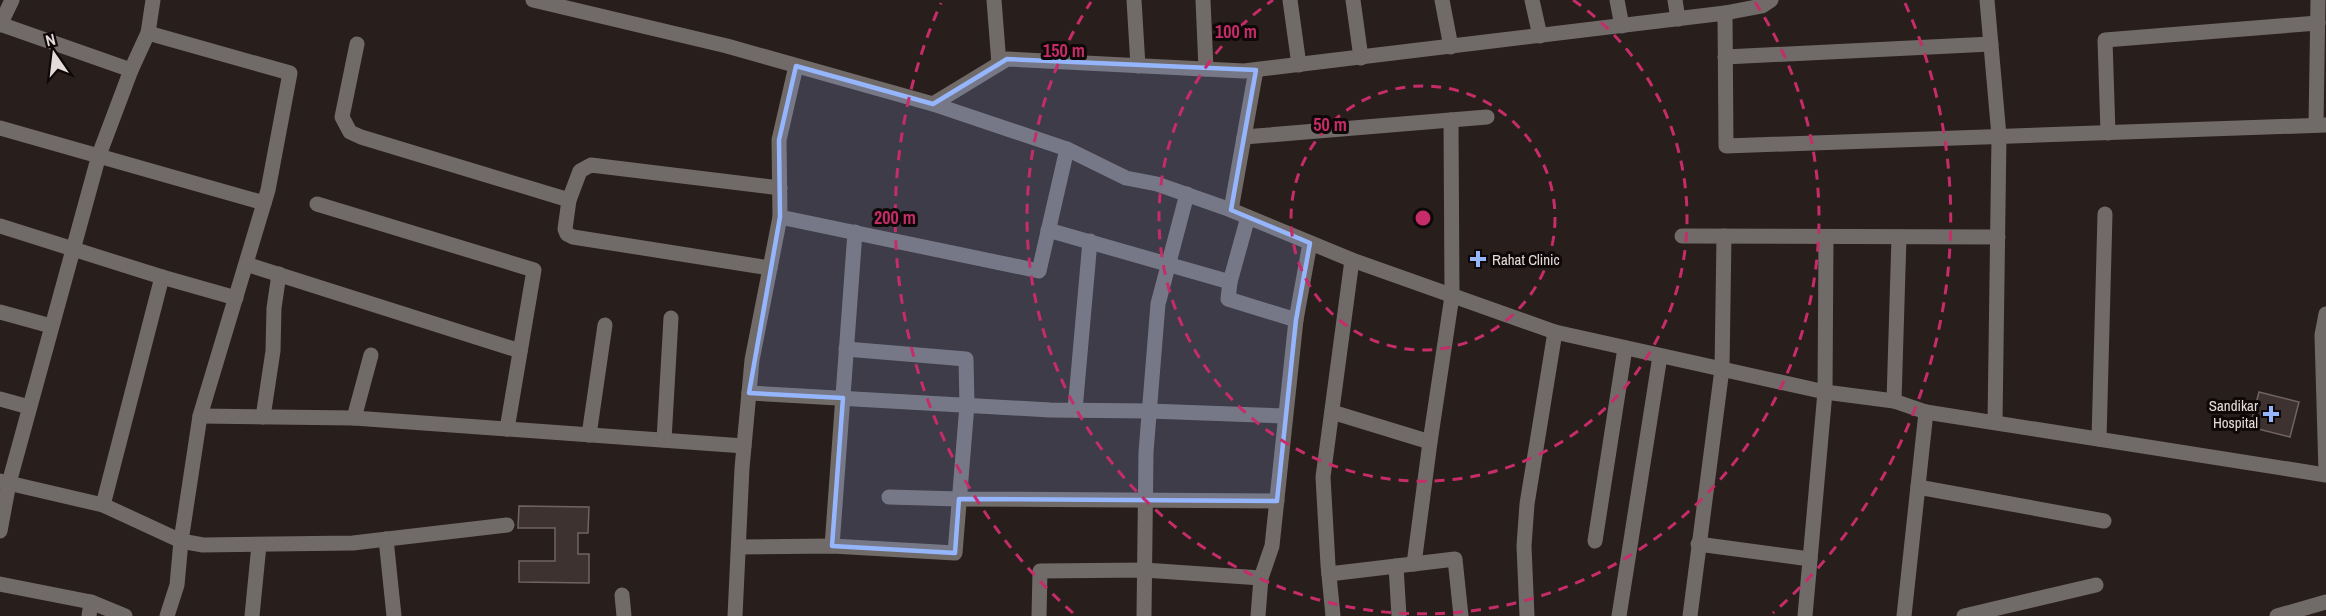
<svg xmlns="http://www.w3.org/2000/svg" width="2326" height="616" font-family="'Archivo Narrow',sans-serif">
	<rect width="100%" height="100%" fill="#281e1c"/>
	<g fill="#3e3231" stroke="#706361" stroke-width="1.5">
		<polygon points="2259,392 2299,402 2290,437 2250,427"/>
		<polygon points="519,506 589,507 588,533 578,533 578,554 589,554 589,583 519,582 519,561 555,561 555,528 518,528"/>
	</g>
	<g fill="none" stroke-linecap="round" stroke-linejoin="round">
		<g stroke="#706a69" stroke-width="15">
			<polyline points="533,0 727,46 933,104 1067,149 1126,178 1157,184 1231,210 1352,260 1555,332 1825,392 1894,401 1926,412 2326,475"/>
			<polyline points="994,0 999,64"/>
			<polyline points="1134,0 1138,66"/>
			<polyline points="1203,0 1206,69"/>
			<polyline points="1290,0 1299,65"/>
			<polyline points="1353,0 1361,58"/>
			<polyline points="1442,0 1451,47"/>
			<polyline points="1532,0 1540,36"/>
			<polyline points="1617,0 1622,26"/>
			<polyline points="1675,0 1678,19"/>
			<polyline points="1987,0 1999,136 1995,422"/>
			<polyline points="1725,13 1762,6 1771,0"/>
			<polyline points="0,24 131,70"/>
			<polyline points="0,25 12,0"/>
			<polyline points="148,33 290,73 268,190 200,416 181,541 177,585 167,616"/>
			<polyline points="357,44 342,117 350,132 361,137 569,200"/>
			<polyline points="1725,57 1991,44"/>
			<polyline points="933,104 1007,59 1244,71 1725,13 1726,146 2326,125"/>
			<polyline points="2316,125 2318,0"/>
			<polyline points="0,128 264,203"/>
			<polyline points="2108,133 2105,40 2318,23"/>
			<polyline points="1244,137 1487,117"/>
			<polyline points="317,204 534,270 507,429"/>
			<polyline points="1231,210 1256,70"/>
			<polyline points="780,217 1039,271 1067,149"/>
			<polyline points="0,226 162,277 103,505"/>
			<polyline points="1048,230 1230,282 1248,217"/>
			<polyline points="1682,236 1998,237"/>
			<polyline points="246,264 520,351"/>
			<polyline points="770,268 573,237 567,234 565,229 569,200 580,171 591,165 780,188"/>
			<polyline points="162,277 236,298"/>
			<polyline points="1230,282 1228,299 1296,320"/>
			<polyline points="0,312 51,326"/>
			<polyline points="2326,314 2322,335 2326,473"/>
			<polyline points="749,393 1050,410 1149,411 1285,416"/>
			<polyline points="0,399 29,407"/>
			<polyline points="1894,401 1899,237"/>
			<polyline points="1075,410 1090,241"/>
			<polyline points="1332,412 1430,442"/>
			<polyline points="200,416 354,418 744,446"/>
			<polyline points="263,417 273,351 274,308 279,274"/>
			<polyline points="354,418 371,355"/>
			<polyline points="589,435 605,325"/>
			<polyline points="2099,439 2105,214"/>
			<polyline points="664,440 671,318"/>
			<polyline points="0,481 103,505 181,541 203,545 353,543 507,525"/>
			<polyline points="1918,487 2104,521"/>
			<polyline points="889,497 959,499 1277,501"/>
			<polyline points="0,531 9,483 99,155 131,70 148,33 153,0"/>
			<polyline points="386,539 394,616"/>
			<polyline points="1595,541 1625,348"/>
			<polyline points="1698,544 1810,559"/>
			<polyline points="832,546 855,232"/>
			<polyline points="739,547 832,546 955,553 967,405 966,359 846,349"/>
			<polyline points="1414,564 1430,442 1452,296 1451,120"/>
			<polyline points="1396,566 1399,616"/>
			<polyline points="1329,574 1455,559 1461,616"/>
			<polyline points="1261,578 1272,546 1296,320 1310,243"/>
			<polyline points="0,584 91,602 89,616"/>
			<polyline points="622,595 624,616"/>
			<polyline points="91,602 125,616"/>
			<polyline points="252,616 259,545"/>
			<polyline points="735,616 742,468 752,360 780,217 779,140 796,66"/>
			<polyline points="1039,616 1040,571 1144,570 1261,578 1258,616"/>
			<polyline points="1144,616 1146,452 1158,304 1187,194"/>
			<polyline points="1333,616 1328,565 1323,477 1352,260"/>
			<polyline points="1527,616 1524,546 1527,504 1555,332"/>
			<polyline points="1619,616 1660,356"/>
			<polyline points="1690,616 1722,369 1724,236"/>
			<polyline points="1805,616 1825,392 1826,237"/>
			<polyline points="1904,616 1926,412"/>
			<polyline points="1964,616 2096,585"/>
			<polyline points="2277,616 2326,602"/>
		</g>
	</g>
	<path fill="#95b6fd" fill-opacity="0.2" stroke="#95b6fd" stroke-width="4.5" stroke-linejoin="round" d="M1007 59 1256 70 1231 210 1310 243 1296 320 1277 501 959 499 955 553 832 546 843 398 749 393 780 217 779 140 796 66 933 104Z"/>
	<g fill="none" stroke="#c52c68" stroke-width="3" stroke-dasharray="10 8">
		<circle cx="1423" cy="218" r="132"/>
		<path d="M1573 0A264 264 0 1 1 1273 0"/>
		<path d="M1755 2A396 396 0 1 1 1091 2"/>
		<path d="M1073 613A528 528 0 0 1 941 3M1905 3A528 528 0 0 1 1773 613"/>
	</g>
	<g fill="#95b6fd" stroke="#0e0908" stroke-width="2">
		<path d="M1475 250h6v6h6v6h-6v6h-6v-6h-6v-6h6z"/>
		<path d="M2268 405h6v6h6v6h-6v6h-6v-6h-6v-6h6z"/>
	</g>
	<g text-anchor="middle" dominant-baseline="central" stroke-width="6" stroke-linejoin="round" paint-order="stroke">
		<g font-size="15" fill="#e4dcdb" stroke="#0e0908" text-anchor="start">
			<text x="1492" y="259">Rahat Clinic</text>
			<text x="2258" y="405" text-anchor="end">Sandikar<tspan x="2258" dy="17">Hospital</tspan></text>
		</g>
	</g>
	<circle cx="1423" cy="218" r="9" fill="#c52c68" stroke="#0e0908" stroke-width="3"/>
	<g font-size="18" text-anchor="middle" font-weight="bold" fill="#c52c68" stroke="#0e0908" stroke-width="6" stroke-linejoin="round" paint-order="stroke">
		<text x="1236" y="38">100 m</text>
		<text x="1064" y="57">150 m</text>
		<text x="1330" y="131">50 m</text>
		<text x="895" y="224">200 m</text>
	</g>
	<g transform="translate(54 54) rotate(346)" stroke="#0e0908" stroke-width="4.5" paint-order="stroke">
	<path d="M0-4.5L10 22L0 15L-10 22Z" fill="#e4dcdb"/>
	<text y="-9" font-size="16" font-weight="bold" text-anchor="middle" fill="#e4dcdb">N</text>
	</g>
</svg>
